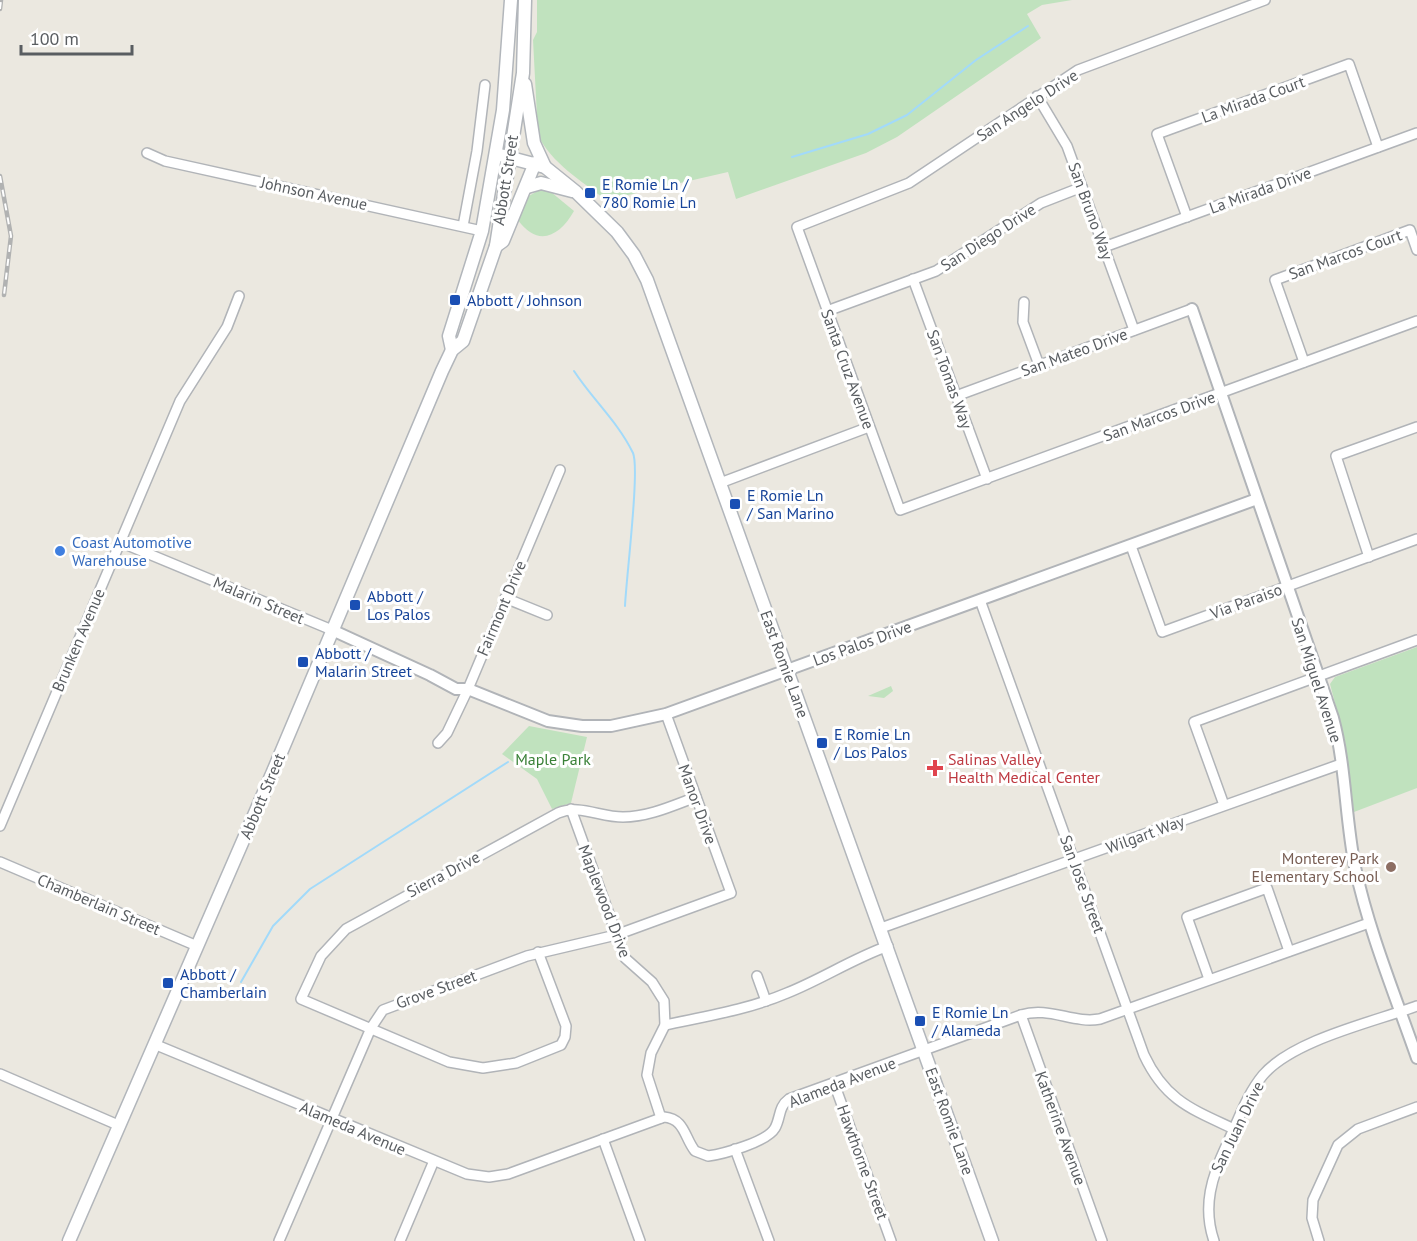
<svg xmlns="http://www.w3.org/2000/svg" width="1417" height="1241" font-family="'PT Sans',sans-serif">
	<rect width="100%" height="100%" fill="#ebe8e0"/>
	<g fill="#c0e2be">
		<path d="M537 0H1072L1042 5 1027 14 1041 38 897 137 866 153 736 199 728 172 606 200C582 181 551 163 538 135L533 40 537 32Z"/>
		<path d="M541 189 551 192 574 211C560 236 538 248 518 220L527 197Z"/>
		<polygon points="1417,647 1417,788 1354,812 1345,741 1330,684 1335,677"/>
		<polygon points="891,686 893,691 884,698 868,696"/>
		<polygon points="529,726 587,737 571,803 552,809 537,779 502,754"/>
	</g>
	<g fill="none" stroke-linecap="round" stroke-linejoin="round">
		<g stroke="#a2dafa" stroke-width="2">
			<polyline points="792,157 868,134 907,115 976,60 1028,26"/>
			<path d="M574 371C593 400 618 422 633 453 640 469 626 580 625 606"/>
			<polyline points="241,982 273,926 310,889 508,762"/>
		</g>
		<g stroke="#b1b4b8" stroke-width="12">
			<g id="minor">
				<polyline points="1265,0 1078,70 909,183 797,227 900,510 1417,321"/>
				<polyline points="1037,96 1067,146 1134,330"/>
				<polyline points="147,153 165,161 482,231"/>
				<polyline points="1187,217 1157,134 1349,64 1378,147"/>
				<polyline points="463,226 477,151 485,85"/>
				<polyline points="1104,247 1417,133"/>
				<polyline points="913,279 987,479"/>
				<polyline points="1024,302 1023,322 1039,365"/>
				<polyline points="827,311 936,271 1041,203 1082,187"/>
				<polyline points="1304,362 1275,280 1410,230 1417,250"/>
				<polyline points="956,396 1192,309"/>
				<polyline points="720,483 869,427"/>
				<polyline points="120,542 332,630"/>
				<polyline points="1131,546 1162,632 1417,539"/>
				<polyline points="1369,557 1336,456 1417,427"/>
				<polyline points="505,598 547,615"/>
				<path d="M980 600 1144 1055C1165 1100 1191 1109 1234 1129"/>
				<polyline points="438,743 447,733 468,689 560,470"/>
				<polyline points="1224,805 1194,722 1417,640"/>
				<polyline points="571,809 625,958 652,982 664,1001 665,1025 651,1053 647,1075 661,1118"/>
				<polyline points="0,826 180,401 227,327 239,296"/>
				<polyline points="0,862 197,946"/>
				<polyline points="881,928 1341,764"/>
				<path d="M538 952 566 1026 565 1037 561 1045 516 1063 483 1068 449 1062 301 999 321 956 346 929 558 813C579 804 600 817 623 817 648 817 672 806 696 797"/>
				<polyline points="757,976 766,1001"/>
				<polyline points="1209,979 1187,917 1267,888 1289,951"/>
				<polyline points="1021,1015 1102,1241"/>
				<path d="M665 1025C707 1016 747 1010 787 993 822 979 852 959 888 946"/>
				<path d="M154 1044 467 1174 489 1177 508 1174 664 1117C685 1119 684 1137 695 1151L708 1156C723 1154 767 1142 775 1128 781 1117 778 1107 789 1099L1021 1015C1049 1006 1073 1024 1100 1019L1369 923"/>
				<polyline points="0,1074 118,1125"/>
				<polyline points="834,1083 891,1241"/>
				<polyline points="603,1139 640,1241"/>
				<polyline points="735,1149 769,1241"/>
				<polyline points="279,1241 371,1028 383,1010 527,956 616,935 731,893 666,714"/>
				<polyline points="400,1241 433,1163"/>
				<path d="M1214 1241C1202 1206 1212 1176 1227 1144 1238 1121 1247 1094 1263 1075 1293 1040 1373 1022 1417 1006"/>
				<polyline points="1319,1241 1312,1218 1313,1200 1338,1145 1358,1129 1417,1107"/>
			</g>
		</g>
		<g stroke="#b1b4b8" stroke-width="14">
			<g id="tertiary">
				<path d="M1192 309 1333 718C1346 766 1345 817 1355 867 1369 932 1395 995 1417 1058"/>
				<polyline points="332,630 430,675 456,689 468,689 548,721 582,726 611,726 666,714 1257,499"/>
			</g>
		</g>
		<g stroke="#b2b6bb" stroke-width="15">
			<g id="secondary">
				<polyline points="525,84 534,143 545,167"/>
				<polyline points="496,154 545,167 576,192 617,232 634,255 647,280 992,1241"/>
				<polyline points="527,187 541,183 572,191"/>
				<polyline points="496,246 503,241 535,163"/>
				<polyline points="452,350 449,336 482,231 503,110 511,0"/>
				<polyline points="69,1241 272,774 442,371 452,350 463,341 496,246 523,73 525,0"/>
			</g>
		</g>
		<use href="#minor" stroke="#fff" stroke-width="9"/>
		<use href="#tertiary" stroke="#fff" stroke-width="10"/>
		<use href="#secondary" stroke="#fff" stroke-width="12"/>
		<g stroke="#b1b2b2" stroke-width="4.5">
			<g id="rail">
				<polyline points="0,9 1,0"/>
				<polyline points="0,176 11,236 4,295"/>
			</g>
		</g>
		<use href="#rail" stroke="#fff" stroke-width="2" stroke-dasharray="7" stroke-linecap="butt"/>
	</g>
	<g fill="#1a4fb4" stroke="#fff" stroke-width="2">
		<rect x="584" y="187" width="12" height="12" rx="3"/>
		<rect x="449" y="294" width="12" height="12" rx="3"/>
		<rect x="729" y="498" width="12" height="12" rx="3"/>
		<rect x="349" y="599" width="12" height="12" rx="3"/>
		<rect x="297" y="656" width="12" height="12" rx="3"/>
		<rect x="816" y="737" width="12" height="12" rx="3"/>
		<rect x="162" y="977" width="12" height="12" rx="3"/>
		<rect x="914" y="1015" width="12" height="12" rx="3"/>
	</g>
	<circle fill="#3f7fe0" stroke="#fff" stroke-width="2" cx="60" cy="551" r="6"/>
	<path fill="#e0444e" stroke="#fff" stroke-width="2" d="M932 759h6v6h6v6h-6v6h-6v-6h-6v-6h6z"/>
	<circle fill="#8d6e63" stroke="#fff" stroke-width="2" cx="1391" cy="867" r="6"/>
	<g text-anchor="middle" dominant-baseline="central" stroke-width="6" stroke-linejoin="round" paint-order="stroke">
		<g font-size="16" fill="#595d61" stroke="#fff">
			<text transform="translate(1253 99) rotate(-20)">La Mirada Court</text>
			<text transform="translate(1027 105) rotate(-33)">San Angelo Drive</text>
			<text transform="translate(505 180) rotate(-81)">Abbott Street</text>
			<text transform="translate(1260 190) rotate(-20)">La Mirada Drive</text>
			<text transform="translate(314 193) rotate(12)">Johnson Avenue</text>
			<text transform="translate(1091 211) rotate(70)">San Bruno Way</text>
			<text transform="translate(988 237) rotate(-33)">San Diego Drive</text>
			<text transform="translate(1345 254) rotate(-20)">San Marcos Court</text>
			<text transform="translate(1074 352) rotate(-20)">San Mateo Drive</text>
			<text transform="translate(848 369) rotate(70)">Santa Cruz Avenue</text>
			<text transform="translate(950 379) rotate(70)">San Tomas Way</text>
			<text transform="translate(1159 416) rotate(-20)">San Marcos Drive</text>
			<text transform="translate(259 600) rotate(23)">Malarin Street</text>
			<text transform="translate(1246 601) rotate(-20)">Via Paraiso</text>
			<text transform="translate(501 608) rotate(-67)">Fairmont Drive</text>
			<text transform="translate(78 640) rotate(-67)">Brunken Avenue</text>
			<text transform="translate(862 643) rotate(-20)">Los Palos Drive</text>
			<text transform="translate(785 664) rotate(70)">East Romie Lane</text>
			<text transform="translate(1317 680) rotate(72)">San Miguel Avenue</text>
			<text transform="translate(262 796) rotate(-67)">Abbott Street</text>
			<text transform="translate(698 804) rotate(70)">Manor Drive</text>
			<text transform="translate(1145 834) rotate(-20)">Wilgart Way</text>
			<text transform="translate(443 874) rotate(-28)">Sierra Drive</text>
			<text transform="translate(1083 884) rotate(70)">San Jose Street</text>
			<text transform="translate(605 901) rotate(69)">Maplewood Drive</text>
			<text transform="translate(99 904) rotate(23)">Chamberlain Street</text>
			<text transform="translate(436 989) rotate(-20)">Grove Street</text>
			<text transform="translate(842 1082) rotate(-21)">Alameda Avenue</text>
			<text transform="translate(950 1121) rotate(70)">East Romie Lane</text>
			<text transform="translate(1237 1127) rotate(-64)">San Juan Drive</text>
			<text transform="translate(353 1128) rotate(23)">Alameda Avenue</text>
			<text transform="translate(1061 1128) rotate(70)">Katherine Avenue</text>
			<text transform="translate(863 1162) rotate(70)">Hawthorne Street</text>
		</g>
		<g font-size="16" fill="#164399" stroke="#fff" text-anchor="start">
			<text x="602" y="184">E Romie Ln /<tspan x="602" dy="18">780 Romie Ln</tspan></text>
			<text x="467" y="300">Abbott / Johnson</text>
			<text x="747" y="495">E Romie Ln<tspan x="747" dy="18">/ San Marino</tspan></text>
			<text x="367" y="596">Abbott /<tspan x="367" dy="18">Los Palos</tspan></text>
			<text x="315" y="653">Abbott /<tspan x="315" dy="18">Malarin Street</tspan></text>
			<text x="834" y="734">E Romie Ln<tspan x="834" dy="18">/ Los Palos</tspan></text>
			<text x="180" y="974">Abbott /<tspan x="180" dy="18">Chamberlain</tspan></text>
			<text x="932" y="1012">E Romie Ln<tspan x="932" dy="18">/ Alameda</tspan></text>
		</g>
		<g font-size="16" fill="#366cbe" stroke="#fff" text-anchor="start">
			<text x="72" y="542">Coast Automotive<tspan x="72" dy="18">Warehouse</tspan></text>
		</g>
		<g font-size="16" fill="#3a8138" stroke="#fff">
			<text x="553" y="759">Maple Park</text>
		</g>
		<g font-size="16" fill="#be3a42" stroke="#fff" text-anchor="start">
			<text x="948" y="759">Salinas Valley<tspan x="948" dy="18">Health Medical Center</tspan></text>
		</g>
		<g font-size="16" fill="#785e54" stroke="#fff" text-anchor="end">
			<text x="1379" y="858">Monterey Park<tspan x="1379" dy="18">Elementary School</tspan></text>
		</g>
	</g>
	<path d="M21 45v9h111v-9" fill="none" stroke="#595d61" stroke-width="3"/>
	<text x="30" y="45" font-size="18" fill="#595d61" stroke="#ffffff" stroke-width="4.5" paint-order="stroke">100 m</text>
</svg>
